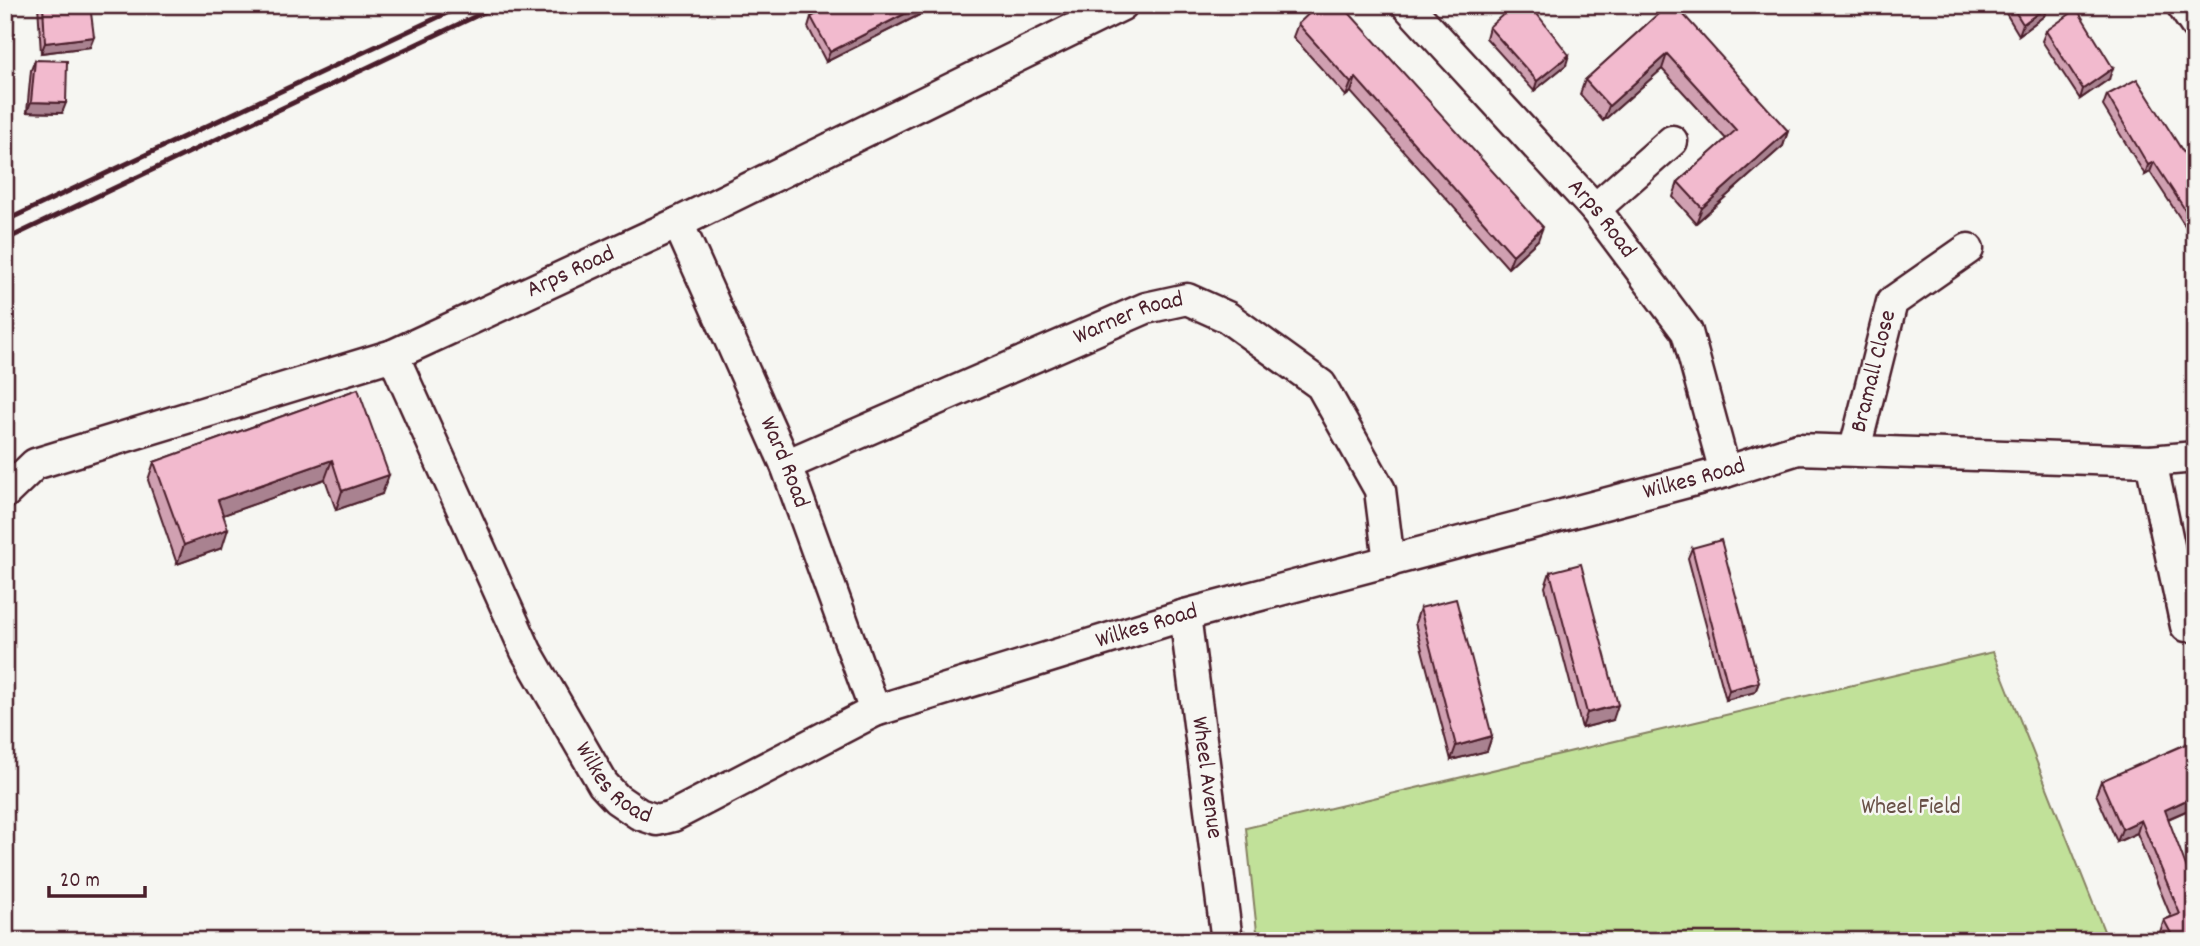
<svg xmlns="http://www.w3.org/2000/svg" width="2200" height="946" font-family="Dekko,sans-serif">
	<rect width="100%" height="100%" fill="#f6f6f2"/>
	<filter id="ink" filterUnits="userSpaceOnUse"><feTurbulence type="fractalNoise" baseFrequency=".0143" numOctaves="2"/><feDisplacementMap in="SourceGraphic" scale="14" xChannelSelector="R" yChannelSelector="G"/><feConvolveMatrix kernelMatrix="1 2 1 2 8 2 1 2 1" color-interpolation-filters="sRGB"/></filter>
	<g filter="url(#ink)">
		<polygon fill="#c1e199" stroke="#868062" stroke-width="2" points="1993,652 2108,941 1258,941 1246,828"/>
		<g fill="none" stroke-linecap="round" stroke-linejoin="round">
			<g stroke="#4a1f2b" stroke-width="35">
				<g id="street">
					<path id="s1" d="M1407 5 1595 209 1687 332 1725 472"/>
					<polyline points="2182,5 2195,24"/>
					<polyline points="1595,209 1672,141"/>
					<path id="s2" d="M678 223 786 465 875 711"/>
					<path id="s3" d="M393 355 526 651 603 784 617 799 639 814 657 820 673 816 875 711 1185 615 1725 472 1798 449 2151 461 2195 457"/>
					<path id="s4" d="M1855 449 1892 302 1968 249"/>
					<polyline points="2151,461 2186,626"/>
					<path id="s5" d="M786 465 1146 308 1187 299 1227 317 1321 385 1380 490 1389 562"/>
					<path id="s6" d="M5 493 35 464 393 355 678 223 1122 5"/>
					<path id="s7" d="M1185 615 1227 941"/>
				</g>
			</g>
			<use href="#street" stroke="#f6f6f2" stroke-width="30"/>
			<g stroke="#4a1f2b" stroke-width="5">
				<polyline points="5,221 464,5"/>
				<polyline points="5,240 499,5"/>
			</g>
		</g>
		<g fill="#d0a0b1" stroke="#4a1f2b" stroke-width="2">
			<polygon points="38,5 90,5 90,47 41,53"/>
			<polygon points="834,5 939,5 826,62 808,27 811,17"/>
			<polygon points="1668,5 1788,131 1783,146 1696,223 1673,197 1678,182 1726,139 1662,69 1603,121 1580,94 1585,80"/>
			<polygon points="2001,5 2048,5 2044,16 2019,35"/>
			<polygon points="1298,24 1538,240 1508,268 1351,92 1346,96 1293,37"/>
			<polygon points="1489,27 1566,65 1534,91 1486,38"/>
			<polygon points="2046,31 2109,79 2080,99 2042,41"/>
			<polygon points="35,60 62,113 27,112 31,70"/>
			<polygon points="2107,95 2187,158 2195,152 2195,241 2150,172 2145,175 2103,106"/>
			<polygon points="358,389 382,494 336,510 325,479 223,515 222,548 177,564 148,480 154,462"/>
			<polygon points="1692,548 1759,682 1755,692 1726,700 1688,558"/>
			<polygon points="1550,572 1613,720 1582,728 1545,587"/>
			<polygon points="1420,608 1492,736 1487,751 1451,760 1415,623"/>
			<polygon points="2101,781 2195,807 2168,819 2195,941 2164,941 2160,932 2164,920 2171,917 2137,833 2117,842 2096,794"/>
		</g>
		<g fill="#a98290" stroke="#4a1f2b" stroke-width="2">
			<polygon points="922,5 939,5 826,62 830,52"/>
			<polygon points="2048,6 2044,16 2019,35 2023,24"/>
			<polygon points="94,37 90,47 41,53 45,43"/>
			<polygon points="1667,54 1662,69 1603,121 1609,106"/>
			<polygon points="1569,55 1566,65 1534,91 1537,81"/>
			<polygon points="2113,68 2109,79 2080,99 2083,89"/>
			<polygon points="1356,78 1351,92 1346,96 1351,83"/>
			<polygon points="31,102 66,103 62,113 27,112"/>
			<polygon points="1788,131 1783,146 1696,223 1702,208"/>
			<polygon points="2154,162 2150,172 2145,175 2148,165"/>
			<polygon points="1543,227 1538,240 1508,268 1513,255"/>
			<polygon points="332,460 325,479 212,519 218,500"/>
			<polygon points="389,475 382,494 336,510 342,491"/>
			<polygon points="228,529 222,548 177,564 184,545"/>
			<polygon points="1759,682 1755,692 1726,700 1729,690"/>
			<polygon points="1618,705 1613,720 1582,728 1587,713"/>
			<polygon points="1492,736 1487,751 1451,760 1456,746"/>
			<polygon points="2195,796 2195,807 2160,822 2165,810"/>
			<polygon points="2141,820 2137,833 2117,842 2122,829"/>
		</g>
		<g fill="#f2bace" stroke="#4a1f2b" stroke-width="2">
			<polygon points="43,5 90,5 94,37 45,43"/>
			<polygon points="834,5 922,5 830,52 811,17"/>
			<polygon points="1318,5 1342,5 1543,227 1513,255 1356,78 1351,83 1298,24"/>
			<polygon points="1514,5 1530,5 1569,55 1537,81 1489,27"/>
			<polygon points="1668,5 1675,5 1788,131 1702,208 1678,182 1736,130 1667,54 1609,106 1585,80"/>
			<polygon points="2011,5 2048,5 2048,6 2023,24"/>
			<polygon points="2077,9 2113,68 2083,89 2046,31"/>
			<polygon points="35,60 67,61 66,103 31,102"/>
			<polygon points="2137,79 2187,158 2195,152 2195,225 2154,162 2148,165 2107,95"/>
			<polygon points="358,389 389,475 342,491 332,460 218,500 228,529 184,545 154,462"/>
			<polygon points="1721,540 1759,682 1729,690 1692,548"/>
			<polygon points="1581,564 1618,705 1587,713 1550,572"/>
			<polygon points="1456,599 1492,736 1456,746 1420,608"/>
			<polygon points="2195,740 2195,796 2165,810 2189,874 2195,872 2195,941 2189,941 2188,939 2185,941 2175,941 2164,920 2180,914 2141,820 2122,829 2101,781"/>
		</g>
	</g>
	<g text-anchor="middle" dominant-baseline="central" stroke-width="5" stroke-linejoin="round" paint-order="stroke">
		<g font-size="24" fill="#4a1f2b" stroke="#f6f6f2">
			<text stroke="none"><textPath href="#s1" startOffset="289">Arps Road</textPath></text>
			<text stroke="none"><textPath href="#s6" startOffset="612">Arps Road</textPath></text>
			<text stroke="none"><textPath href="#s5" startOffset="373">Warner Road</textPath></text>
			<text stroke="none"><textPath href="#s4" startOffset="80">Bramall Close</textPath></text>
			<text stroke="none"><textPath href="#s2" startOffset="262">Ward Road</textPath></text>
			<text stroke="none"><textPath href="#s3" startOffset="1640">Wilkes Road</textPath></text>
			<text stroke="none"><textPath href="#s3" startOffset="1073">Wilkes Road</textPath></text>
			<text stroke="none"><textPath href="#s3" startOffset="485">Wilkes Road</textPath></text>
			<text stroke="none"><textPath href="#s7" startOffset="164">Wheel Avenue</textPath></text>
		</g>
		<g font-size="24" fill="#685046" stroke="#f6f6f2">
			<text x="1911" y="808">Wheel Field</text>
		</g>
	</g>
	<rect width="2200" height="946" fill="none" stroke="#f6f6f2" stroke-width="28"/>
	<rect x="14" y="14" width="2172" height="918" fill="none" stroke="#4a1f2b" stroke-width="2.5" filter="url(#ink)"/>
	<path d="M49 886v10h96v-10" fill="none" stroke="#4a1f2b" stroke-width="3.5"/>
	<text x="60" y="886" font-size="21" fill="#4a1f2b" stroke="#f6f6f2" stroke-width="5" paint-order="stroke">20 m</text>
</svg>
